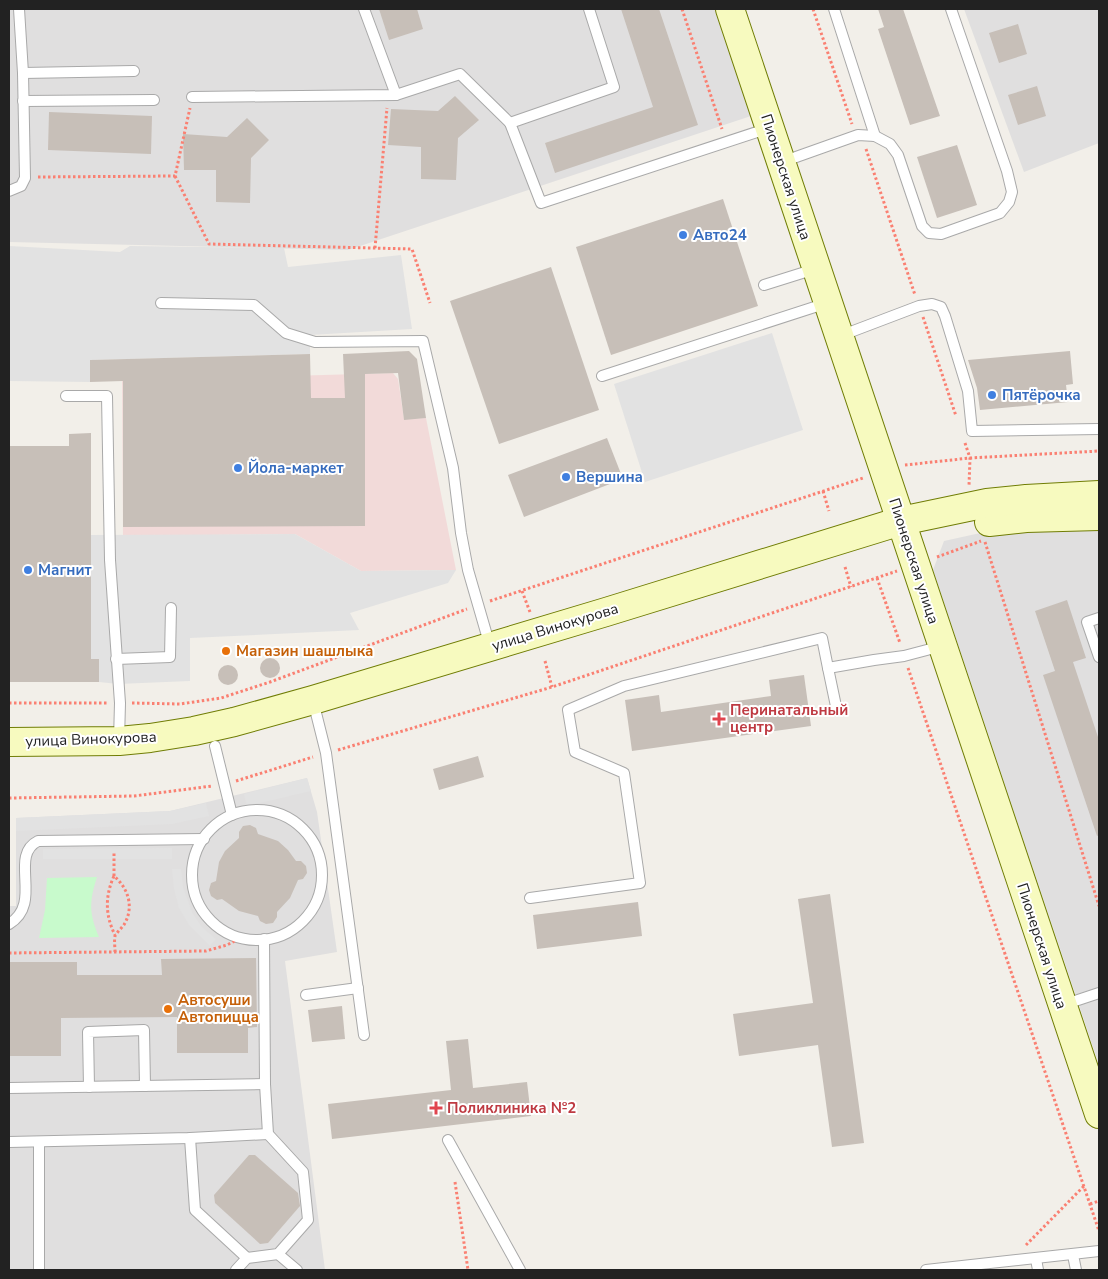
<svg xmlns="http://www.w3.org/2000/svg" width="1108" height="1279" font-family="'Nunito Sans',sans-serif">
	<rect width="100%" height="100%" fill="#f2efe9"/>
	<g fill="#e0dfdf">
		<polygon points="9,9 715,9 751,116 348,250 9,242"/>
		<polygon points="964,9 1099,9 1099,143 1024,172"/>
		<polygon points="1099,526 1099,1065 933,570 944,541 994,530"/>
		<polygon points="307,778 317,812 337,952 285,961 325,1270 9,1270 9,906 16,906 16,818 170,811"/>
	</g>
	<polygon fill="#f2dad9" points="393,373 398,379 404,419 426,418 456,570 361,571 295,534 123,536 122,381"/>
	<path fill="#c8facc" d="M97 877C89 902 89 913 99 937L39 938 45 910 47 878Z"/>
	<g fill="#e2e2e2">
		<polygon points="9,246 120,252 130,246 284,248 288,267 401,255 412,329 310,335 310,354 90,360 90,382 9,381"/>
		<polygon points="772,333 803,430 645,482 614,384"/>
		<polygon points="295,534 361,571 456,570 448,583 350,613 359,630 190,638 190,681 118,684 99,682 91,659 91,535"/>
		<polygon points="307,778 311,791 247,806 244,794"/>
		<polygon points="206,803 209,816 172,824 16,831 16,818 170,811"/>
		<polygon points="172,848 172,859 43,859 43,849"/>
		<polygon points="172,869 181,869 183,887 192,912 202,927 216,939 210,946 189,925 179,908 174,889"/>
	</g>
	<g fill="#c7bfb8">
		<polygon points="379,9 417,9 423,29 389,40"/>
		<polygon points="621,9 659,9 698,125 555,173 545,143 653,107"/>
		<polygon points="878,9 903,9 940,116 910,125 878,29 884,27"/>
		<polygon points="1018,24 1027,54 999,63 989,33"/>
		<polygon points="1037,86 1046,116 1018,125 1008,95"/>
		<polygon points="455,96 479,120 458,138 456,180 421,179 421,147 388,145 391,109 438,111"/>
		<polygon points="49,112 152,116 151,154 48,150"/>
		<polygon points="247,118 269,140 251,158 250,203 216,202 216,170 184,170 183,134 227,137"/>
		<polygon points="957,145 977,205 937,218 917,157"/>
		<polygon points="723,199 758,306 611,355 576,247"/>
		<polygon points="551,267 599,410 499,444 450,301"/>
		<polygon points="409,351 417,359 426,418 404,420 398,373 365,374 365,526 123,527 123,381 90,382 90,360 310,354 311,398 345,398 343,354"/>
		<polygon points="1070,351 1073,384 1066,385 1068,402 980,410 977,388 968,360"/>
		<polygon points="91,433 91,659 99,659 99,682 9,682 9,446 69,446 69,434"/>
		<polygon points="607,438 623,479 524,517 508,475"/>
		<polygon points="1067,600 1086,658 1073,662 1099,740 1099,835 1097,836 1043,675 1055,671 1035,611"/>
		<circle cx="270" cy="668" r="10"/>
		<circle cx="228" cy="675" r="10"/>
		<polygon points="804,675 811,726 632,751 625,700 659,695 661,712 771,696 769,680"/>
		<polygon points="478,756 484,777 439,790 433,769"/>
		<polygon points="250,825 256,828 258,834 278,841 288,850 296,861 301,861 306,866 307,873 303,879 298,880 290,898 277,912 277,917 273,923 266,924 260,921 258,916 239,911 222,899 217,900 211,896 209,890 211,883 216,881 219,862 225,851 239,838 239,832 243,826"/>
		<polygon points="830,894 864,1143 832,1147 818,1045 739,1056 733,1014 813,1003 798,899"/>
		<polygon points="638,902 642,936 537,949 533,915"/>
		<polygon points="256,958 257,1027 248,1028 248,1053 177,1053 177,1017 61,1018 61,1056 9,1056 9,962 77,962 77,975 162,975 161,959"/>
		<polygon points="342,1006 345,1039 312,1042 308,1010"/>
		<polygon points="468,1039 473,1088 527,1082 531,1116 332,1139 328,1104 451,1090 446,1041"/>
		<polygon points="249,1155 255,1155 298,1193 300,1206 268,1243 260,1244 215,1203 214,1195"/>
	</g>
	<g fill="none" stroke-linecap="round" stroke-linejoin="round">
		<g stroke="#a9a9a9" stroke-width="12">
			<g id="service">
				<polyline points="364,9 396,95"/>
				<polyline points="589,9 614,87 510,123 541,203 769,128"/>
				<polyline points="834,9 875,136"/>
				<polyline points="23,73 134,71"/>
				<polyline points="192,97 396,95 460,74 510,123"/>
				<polyline points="23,101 154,100"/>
				<polyline points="782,162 858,135 875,136 890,144 898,155 922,226 929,233 941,234 1000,213 1009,202 1012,192 1007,171 951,9"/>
				<polyline points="9,191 21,186 25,178 23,73 19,9"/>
				<polyline points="764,285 815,269"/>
				<polyline points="161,303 254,305 286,333 315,342 423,341 453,468 461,533 468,570 490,646"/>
				<polyline points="840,336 919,306 932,304 941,307 945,316 968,391 972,431 1099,429"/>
				<polyline points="602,376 827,303"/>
				<polyline points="66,396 107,396 110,560 120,703 119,740"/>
				<polyline points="1099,618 1087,622 1099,657"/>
				<polyline points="116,659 170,657 171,608"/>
				<polyline points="828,668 837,711"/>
				<polyline points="313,701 326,753 364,1035"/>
				<polyline points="215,746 232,815"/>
				<circle cx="257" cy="875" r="65"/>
				<polyline points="530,898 640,883 624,773 575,752 568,710 624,686 822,638 828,668 874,660 904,656 942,646"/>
				<path d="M9 924C44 903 8 856 38 841L204 839"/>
				<polyline points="306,995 358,988"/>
				<polyline points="1063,1005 1099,993"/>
				<polyline points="89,1087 88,1032 144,1030 145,1086"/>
				<polyline points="9,1088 265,1084"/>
				<polyline points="190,1138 195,1210 247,1258"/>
				<polyline points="448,1140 520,1270"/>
				<polyline points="9,1142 190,1138 268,1134"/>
				<polyline points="39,1142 39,1270"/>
				<polyline points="278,1254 297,1270"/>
				<polyline points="1073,1255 1076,1270"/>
				<polyline points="1036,1259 1038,1270"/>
				<polyline points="236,1270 247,1258 278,1254 308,1220 303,1172 268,1134 265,1084 264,939"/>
				<polyline points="926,1270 1099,1251"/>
			</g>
		</g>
		<g stroke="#707d05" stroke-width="30">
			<g id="secondary">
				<polyline points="730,9 1099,1114"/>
				<polyline points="989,522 1026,518 1099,516"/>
				<polyline points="9,742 119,741 150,738 194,731 234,722 313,700 606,612 901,521 987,503 1026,499 1099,495"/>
			</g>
		</g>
		<g stroke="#fa8072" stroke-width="3" stroke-dasharray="2.5 2.5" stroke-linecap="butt">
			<polyline points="682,9 722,129"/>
			<polyline points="813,9 852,124"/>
			<polyline points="866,149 915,295"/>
			<polyline points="175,176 209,244 412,249 430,303"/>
			<polyline points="38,177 175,176 190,108"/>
			<polyline points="375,248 387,108"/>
			<polyline points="923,317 956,416"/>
			<polyline points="965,443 970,458 969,486"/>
			<polyline points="905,465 970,458 1099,451"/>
			<polyline points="823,491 829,511"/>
			<polyline points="985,542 1099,906"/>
			<polyline points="937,557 981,541"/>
			<polyline points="845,567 851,587"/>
			<polyline points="877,578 900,643"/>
			<polyline points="522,591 530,612"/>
			<polyline points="490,601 863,478"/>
			<polyline points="545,661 552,687"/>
			<polyline points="908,668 1099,1231"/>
			<polyline points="9,703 108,703"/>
			<polyline points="132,703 180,704 221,698 270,682 467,609"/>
			<polyline points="338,750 552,687 897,571"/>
			<polyline points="236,781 313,757"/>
			<polyline points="9,798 134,796 212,786"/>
			<polyline points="114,876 114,853"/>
			<path d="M115 952C115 947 114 940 115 936 117 932 123 927 125 923 134 906 128 888 114 876 105 896 105 915 115 935"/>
			<polyline points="9,953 206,951 227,945 240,938"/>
			<polyline points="455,1182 468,1270"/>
			<polyline points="1090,1204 1099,1201"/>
			<polyline points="1026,1245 1084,1186"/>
		</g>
		<use href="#service" stroke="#fff" stroke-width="10"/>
		<use href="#secondary" stroke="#f7fabf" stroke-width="28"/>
	</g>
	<g fill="#3f7fe0" stroke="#fff" stroke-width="2">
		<circle cx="683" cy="235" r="5"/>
		<circle cx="992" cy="395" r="5"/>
		<circle cx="238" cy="468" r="5"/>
		<circle cx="566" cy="477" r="5"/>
		<circle cx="28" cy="570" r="5"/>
	</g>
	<g fill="#e8710a" stroke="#fff" stroke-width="2">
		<circle cx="226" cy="651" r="5"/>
		<circle cx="168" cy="1009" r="5"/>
	</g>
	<g fill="#e0444e" stroke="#fff" stroke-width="2">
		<path d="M716.5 711.5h5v5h5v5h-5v5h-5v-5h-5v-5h5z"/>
		<path d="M433.5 1100.5h5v5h5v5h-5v5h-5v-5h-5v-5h5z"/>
	</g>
	<g text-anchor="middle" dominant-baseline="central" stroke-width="4" stroke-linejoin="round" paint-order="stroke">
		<g font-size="15" fill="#222" stroke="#fff">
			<text transform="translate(786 177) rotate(72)">Пионерская улица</text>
			<text transform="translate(914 561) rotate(72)">Пионерская улица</text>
			<text transform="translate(555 627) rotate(-17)">улица Винокурова</text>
			<text transform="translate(91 739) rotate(-2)">улица Винокурова</text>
			<text transform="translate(1042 946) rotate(72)">Пионерская улица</text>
		</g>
		<g font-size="15" font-weight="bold" fill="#366cbe" stroke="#fff" text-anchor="start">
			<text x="693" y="235">Авто24</text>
			<text x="1002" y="395">Пятёрочка</text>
			<text x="248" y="468">Йола-маркет</text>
			<text x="576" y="477">Вершина</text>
			<text x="38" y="570">Магнит</text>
		</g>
		<g font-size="15" font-weight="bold" fill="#c56008" stroke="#fff" text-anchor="start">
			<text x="236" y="651">Магазин шашлыка</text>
			<text x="178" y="1000">Автосуши<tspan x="178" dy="17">Автопицца</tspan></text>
		</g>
		<g font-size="15" font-weight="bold" fill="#be3a42" stroke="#fff" text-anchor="start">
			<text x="730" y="710">Перинатальный<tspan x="730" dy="17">центр</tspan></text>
			<text x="447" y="1108">Поликлиника №2</text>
		</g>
	</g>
	<rect width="1108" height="1279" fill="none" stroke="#222222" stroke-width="20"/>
</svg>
